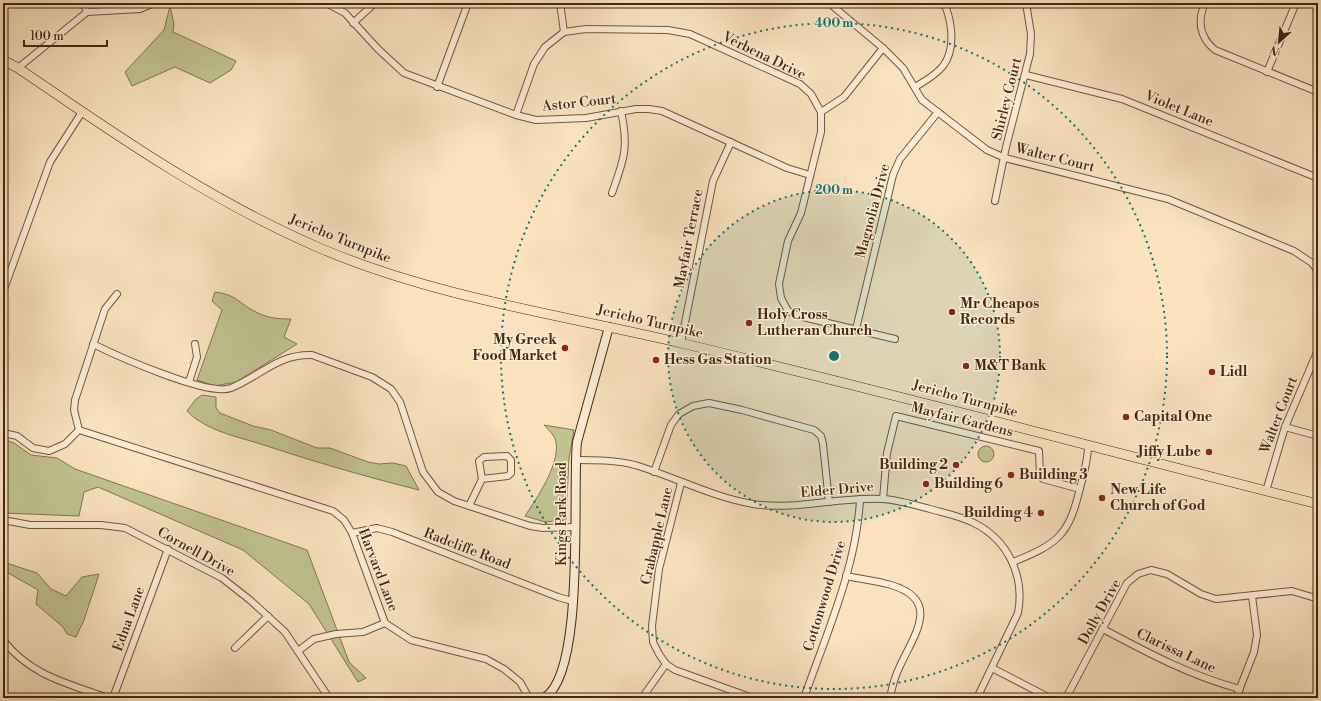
<svg xmlns="http://www.w3.org/2000/svg" width="1321" height="701" font-family="'Libre Bodoni',serif">
	<rect width="100%" height="100%" fill="#fae2bf"/>
	<filter id="stains"><feTurbulence type="fractalNoise" baseFrequency=".005" numOctaves="4"/><feColorMatrix values="0 0 0 0 .2 0 0 0 0 .09 0 0 0 0 .02 0 0 0 .5 -.17"/></filter>
	<radialGradient id="worn" r=".72"><stop offset=".6" stop-color="#630" stop-opacity="0"/><stop offset="1" stop-color="#630" stop-opacity=".3"/></radialGradient>
	<g fill="#c0c390" stroke="#827552">
		<polygon points="170,6 174,24 173,32 236,61 231,70 210,83 175,67 132,86 125,72 164,30"/>
		<path d="M215 292C237 295 237 302 254 311 266 318 278 319 291 319L284 337 297 344 236 382 215 386 197 380 222 310 212 301Z"/>
		<path d="M202 395 216 397V408L220 413 253 426 271 430 317 448H330L368 462 379 464 393 463 406 466 419 490C367 477 315 462 264 445 239 437 206 431 187 411L196 399Z"/>
		<path d="M544 425 574 430 569 459 566 520 545 522 525 516C537 498 560 464 556 442 555 436 548 429 544 425Z"/>
		<polygon points="3,439 14,443 31,455 57,458 75,469 307,550 349,662 366,678 358,682 309,604 243,550 98,487 84,492 79,516 3,513"/>
		<circle cx="986" cy="454" r="8"/>
		<polygon points="3,562 37,573 51,589 66,596 82,577 99,574 84,620 76,637 67,634 63,627 36,604 38,590 3,570"/>
	</g>
	<g fill="none" stroke-linecap="round" stroke-linejoin="round">
		<g stroke="#72563f" stroke-width="8">
			<g id="street">
				<polyline points="83,3 87,12"/>
				<polyline points="326,3 345,13 378,49 404,73 516,115 536,120 586,118 636,109 649,109 662,111 787,168 810,175"/>
				<polyline points="560,3 564,32"/>
				<polyline points="829,3 883,48 903,68 922,100 987,150 1005,158 1168,199 1294,251 1312,263 1318,271"/>
				<path d="M1205 3C1197 21 1200 38 1215 50L1318 92"/>
				<polyline points="1313,3 1318,5"/>
				<polyline points="353,23 375,3"/>
				<polyline points="18,68 87,12 140,9 154,3"/>
				<polyline points="1267,72 1296,3"/>
				<polyline points="1026,75 1122,99 1318,178"/>
				<polyline points="437,87 468,3"/>
				<path d="M915 87C925 81 935 76 943 66 956 49 952 21 944 3"/>
				<polyline points="821,112 844,97 883,48"/>
				<polyline points="516,115 534,64 545,47 564,32 586,29 668,30 690,34 800,84 811,94 821,112 821,132 801,213 788,241 779,284 781,298 788,311 803,317 895,339"/>
				<path d="M612 193C624 159 629 148 621 111"/>
				<polyline points="995,201 1006,147 1030,54 1031,34 1026,3"/>
				<polyline points="3,292 50,162 82,112"/>
				<polyline points="856,329 893,175 900,159 938,112"/>
				<polyline points="681,343 713,181 731,142"/>
				<path d="M93 344C117 356 209 397 231 388 261 376 277 354 312 355L372 377 391 389 400 402 423 472 438 492 454 501 530 526 543 528 575 527"/>
				<polyline points="189,382 197,357 195,344"/>
				<polyline points="1285,427 1318,436"/>
				<polyline points="79,430 333,511 344,520 352,533 385,623 411,640 486,659 504,669 520,682 529,698"/>
				<polyline points="79,430 74,410 75,400 105,309 117,294"/>
				<polyline points="3,433 17,436 33,448 49,451 65,444 79,430"/>
				<path d="M575 460C595 460 616 460 635 465 675 477 712 497 753 504 797 511 839 496 883 499 899 500 915 505 930 509 944 513 960 516 974 523 1008 540 1025 576 1018 613L977 698"/>
				<polyline points="654,472 671,425 679,414 693,406 709,403 742,410 814,430 821,436 823,444 829,502"/>
				<polyline points="681,483 659,569 652,626 653,642 659,654 666,664 675,670 753,698"/>
				<polyline points="1266,491 1285,427 1318,350"/>
				<polyline points="883,499 887,453 896,416 1039,451 1040,476 1043,479 1080,489"/>
				<polyline points="469,506 482,479 508,476 511,473 511,460 507,456 484,457 479,461 482,479"/>
				<polyline points="3,520 30,525 101,525 125,528 222,578 250,600 285,632 329,698"/>
				<polyline points="352,533 377,528 392,532 558,597 572,601"/>
				<path d="M1013 562C1058 544 1069 535 1080 488 1084 474 1088 460 1088 446"/>
				<path d="M846 576C861 579 877 581 891 585 942 600 914 635 900 666 895 676 892 687 890 698"/>
				<path d="M1103 629C1148 653 1191 676 1240 689"/>
				<path d="M3 640C31 676 67 683 108 698"/>
				<polyline points="235,648 268,616"/>
				<polyline points="298,651 314,639 336,634 363,632 385,623"/>
				<polyline points="992,668 1050,698"/>
				<polyline points="113,698 168,549"/>
				<polyline points="642,698 666,664"/>
				<path d="M804 698C826 635 857 566 860 499"/>
				<polyline points="1066,698 1127,583 1138,574 1151,570 1167,574 1201,594 1216,599 1292,591 1312,597"/>
				<polyline points="1236,698 1254,652 1257,635 1252,596"/>
			</g>
		</g>
		<g stroke="#442714" stroke-width="10">
			<path id="secondary" d="M544 698C586 674 572 490 577 442L609 327"/>
		</g>
		<g stroke="#442714" stroke-width="10">
			<path id="primary" d="M3 60 18 68C116 135 212 202 322 249 438 298 563 315 685 344 896 394 1107 451 1318 504"/>
		</g>
		<use href="#street" stroke="#fcecd5" stroke-width="6"/>
		<use href="#secondary" stroke="#fcecd5" stroke-width="8"/>
		<use href="#primary" stroke="#fae2bf" stroke-width="9"/>
	</g>
	<circle cx="834" cy="356" r="166" fill="#0f766e" fill-opacity=".12"/>
	<g fill="none" stroke="#0f766e" stroke-width="2" stroke-dasharray="2 4">
		<circle cx="834" cy="356" r="166"/>
		<circle cx="834" cy="356" r="333"/>
	</g>
	<g fill="#8f2418" stroke="#fcecd5" stroke-width="1.5">
		<circle cx="952" cy="312" r="4"/>
		<circle cx="749" cy="323" r="4"/>
		<circle cx="565" cy="348" r="4"/>
		<circle cx="656" cy="360" r="4"/>
		<circle cx="966" cy="366" r="4"/>
		<circle cx="1212" cy="372" r="4"/>
		<circle cx="1126" cy="417" r="4"/>
		<circle cx="1209" cy="452" r="4"/>
		<circle cx="956" cy="465" r="4"/>
		<circle cx="1011" cy="475" r="4"/>
		<circle cx="926" cy="484" r="4"/>
		<circle cx="1102" cy="498" r="4"/>
		<circle cx="1041" cy="513" r="4"/>
	</g>
	<g text-anchor="middle" dominant-baseline="central" stroke-width="3" stroke-linejoin="round" paint-order="stroke">
		<g font-size="14" fill="#442714" stroke="#fcecd5">
			<text transform="translate(764 56) rotate(26)">Verbena Drive</text>
			<text transform="translate(1007 99) rotate(-76)">Shirley Court</text>
			<text transform="translate(579 103) rotate(-6)">Astor Court</text>
			<text transform="translate(1179 109) rotate(22)">Violet Lane</text>
			<text transform="translate(1055 158) rotate(14)">Walter Court</text>
			<text transform="translate(873 211) rotate(-75)">Magnolia Drive</text>
			<text transform="translate(340 239) rotate(22)">Jericho Turnpike</text>
			<text transform="translate(689 239) rotate(-79)">Mayfair Terrace</text>
			<text transform="translate(650 322) rotate(13)">Jericho Turnpike</text>
			<text transform="translate(965 399) rotate(15)">Jericho Turnpike</text>
			<text transform="translate(1279 415) rotate(-69)">Walter Court</text>
			<text transform="translate(962 420) rotate(14)">Mayfair Gardens</text>
			<text transform="translate(837 490) rotate(-5)">Elder Drive</text>
			<text transform="translate(562 514) rotate(-90)">Kings Park Road</text>
			<text transform="translate(657 536) rotate(-77)">Crabapple Lane</text>
			<text transform="translate(467 549) rotate(21)">Radcliffe Road</text>
			<text transform="translate(196 552) rotate(29)">Cornell Drive</text>
			<text transform="translate(378 570) rotate(69)">Harvard Lane</text>
			<text transform="translate(825 596) rotate(-73)">Cottonwood Drive</text>
			<text transform="translate(1100 612) rotate(-61)">Dolly Drive</text>
			<text transform="translate(129 619) rotate(-70)">Edna Lane</text>
			<text transform="translate(1176 651) rotate(25)">Clarissa Lane</text>
		</g>
		<g font-size="14" font-weight="bold" fill="#442714" stroke="#fcecd5" text-anchor="start">
			<text x="960" y="304">Mr Cheapos<tspan x="960" dy="16">Records</tspan></text>
			<text x="757" y="315">Holy Cross<tspan x="757" dy="16">Lutheran Church</tspan></text>
			<text x="557" y="340" text-anchor="end">My Greek<tspan x="557" dy="16">Food Market</tspan></text>
			<text x="664" y="360">Hess Gas Station</text>
			<text x="974" y="366">M&amp;T Bank</text>
			<text x="1220" y="372">Lidl</text>
			<text x="1134" y="417">Capital One</text>
			<text x="1201" y="452" text-anchor="end">Jiffy Lube</text>
			<text x="948" y="465" text-anchor="end">Building 2</text>
			<text x="1019" y="475">Building 3</text>
			<text x="934" y="484">Building 6</text>
			<text x="1110" y="490">New Life<tspan x="1110" dy="16">Church of God</tspan></text>
			<text x="1033" y="513" text-anchor="end">Building 4</text>
		</g>
	</g>
	<circle cx="834" cy="356" r="6" fill="#0f766e" stroke="#fcecd5" stroke-width="2"/>
	<g font-size="12" text-anchor="middle" font-weight="bold" fill="#0f766e" stroke="#fcecd5" stroke-width="3" stroke-linejoin="round" paint-order="stroke">
		<text x="834" y="27">400 m</text>
		<text x="834" y="194">200 m</text>
	</g>
	<rect width="1321" height="701" fill="none" stroke="#fae2bf" stroke-width="16"/>
	<rect x="4" y="4" width="1313" height="693" fill="none" stroke="#442714" stroke-width="2"/>
	<rect x="8" y="8" width="1305" height="685" fill="none" stroke="#442714"/>
	<g transform="translate(1279 42) rotate(207)" stroke="#fcecd5" stroke-width="3" paint-order="stroke">
	<path d="M0-3L7 15L0 10L-7 15Z" fill="#442714"/>
	<text y="-6" font-size="11" font-weight="bold" text-anchor="middle" fill="#442714">N</text>
	</g>
	<path d="M24 40v6h83v-6" fill="none" stroke="#442714" stroke-width="2"/>
	<text x="30" y="40" font-size="12" fill="#442714" stroke="#fcecd5" stroke-width="3" paint-order="stroke">100 m</text>
	<rect width="100%" height="100%" filter="url(#stains)"/>
	<rect width="100%" height="100%" fill="url(#worn)"/>
</svg>
